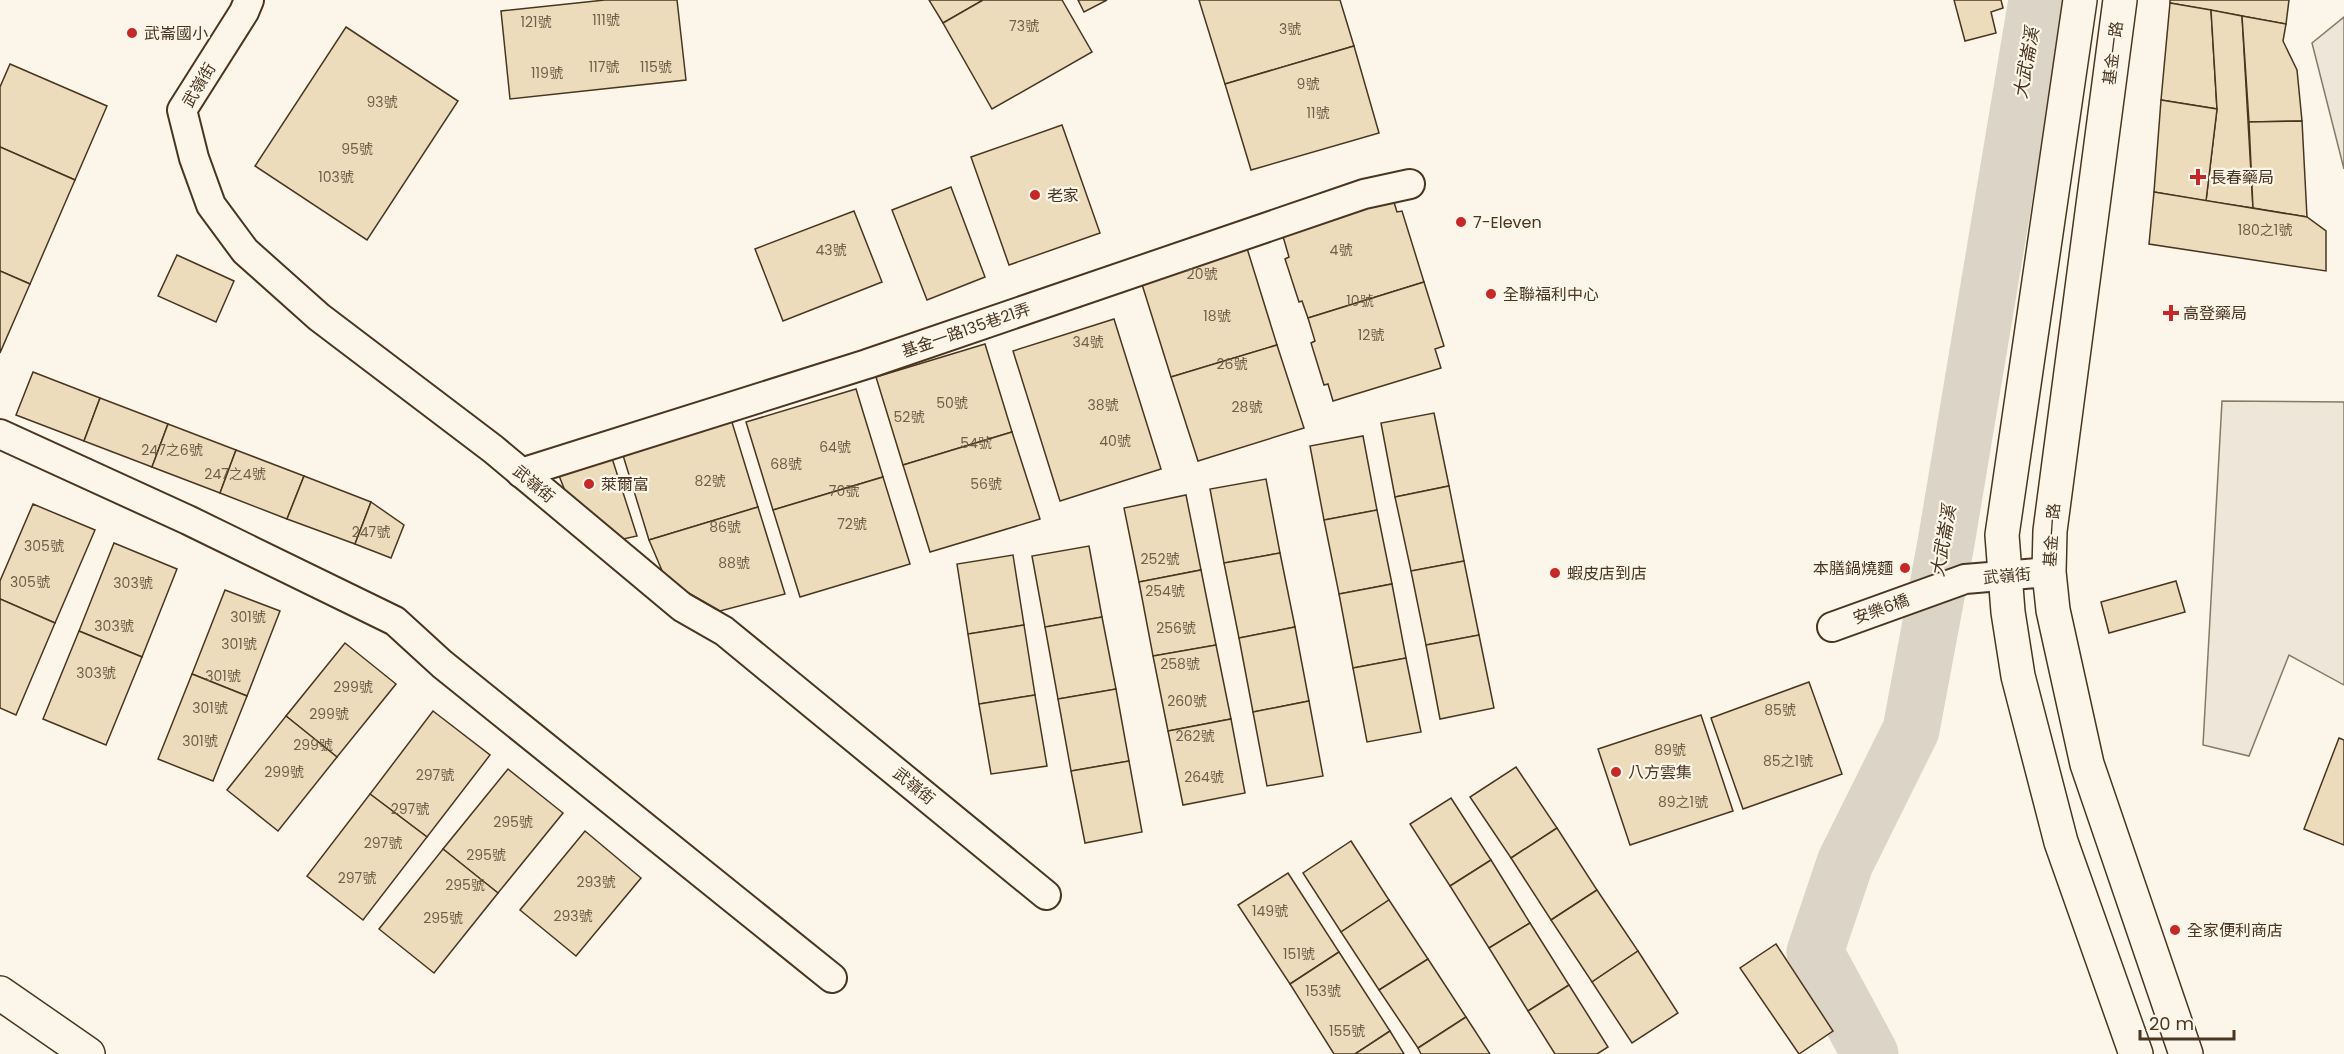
<svg xmlns="http://www.w3.org/2000/svg" width="2344" height="1054" font-family="Poppins,'Noto Sans TC',sans-serif">
	<rect width="100%" height="100%" fill="#fbf6e9"/>
	<g fill="#ede6d9" stroke="#887966" stroke-width="1.5">
		<polygon points="2344,17 2344,169 2312,43"/>
		<polygon points="2222,401 2344,402 2344,685 2289,655 2249,756 2203,745"/>
	</g>
	<g fill="none" stroke-linecap="round" stroke-linejoin="round">
		<polyline stroke="#dcd4c6" stroke-width="57" points="1870,1054 1815,952 1845,863 1911,730 1946,543 2037,0"/>
	</g>
	<g fill="#ecdcbc" stroke="#4a3520" stroke-width="1.5">
		<polygon points="605,0 677,0 686,80 510,99 501,11"/>
		<polygon points="929,0 983,0 943,23"/>
		<polygon points="983,0 1062,0 1092,52 992,109 943,23"/>
		<polygon points="1078,0 1107,0 1084,12"/>
		<polygon points="1199,0 1340,0 1354,46 1225,84"/>
		<polygon points="1954,0 2001,0 2003,8 1991,12 1996,33 1965,41"/>
		<polygon points="2170,0 2289,0 2286,24 2170,3"/>
		<polygon points="2170,3 2211,10 2217,109 2161,100"/>
		<polygon points="2211,10 2242,16 2253,208 2206,201 2217,109"/>
		<polygon points="2242,16 2286,24 2283,41 2297,70 2302,121 2249,122"/>
		<polygon points="346,27 458,101 367,240 255,166"/>
		<polygon points="1354,46 1379,133 1251,170 1225,84"/>
		<polygon points="10,64 107,106 75,180 0,147 0,87"/>
		<polygon points="2161,100 2217,109 2206,201 2154,192"/>
		<polygon points="2302,121 2307,217 2253,208 2249,122"/>
		<polygon points="1062,125 1100,233 1009,265 971,157"/>
		<polygon points="0,147 75,180 30,284 0,271"/>
		<polygon points="951,187 985,277 927,300 892,210"/>
		<polygon points="2154,192 2307,217 2326,231 2326,271 2149,244"/>
		<polygon points="1393,199 1397,212 1402,211 1424,282 1308,318 1302,301 1299,302 1285,259 1289,257 1282,233"/>
		<polygon points="854,211 882,282 783,321 755,249"/>
		<polygon points="1246,245 1277,345 1171,377 1140,278"/>
		<polygon points="177,255 234,281 216,322 158,296"/>
		<polygon points="0,271 30,284 0,353"/>
		<polygon points="1424,282 1444,346 1435,349 1441,368 1333,401 1328,384 1324,385 1311,343 1315,341 1308,318"/>
		<polygon points="1114,319 1161,469 1060,501 1013,351"/>
		<polygon points="985,344 1012,432 903,465 876,377"/>
		<polygon points="1277,345 1304,428 1198,461 1171,377"/>
		<polygon points="33,372 100,398 84,441 16,415"/>
		<polygon points="856,389 883,477 773,510 746,422"/>
		<polygon points="100,398 168,424 152,467 84,441"/>
		<polygon points="1434,413 1449,486 1395,497 1381,423"/>
		<polygon points="731,419 758,507 649,540 622,452"/>
		<polygon points="168,424 236,450 220,493 152,467"/>
		<polygon points="1012,432 1040,519 930,552 903,465"/>
		<polygon points="1363,436 1377,510 1324,520 1310,446"/>
		<polygon points="236,450 304,476 287,519 220,493"/>
		<polygon points="611,455 637,536 614,541 571,506 556,468"/>
		<polygon points="304,476 371,502 355,544 287,519"/>
		<polygon points="883,477 910,564 800,597 773,510"/>
		<polygon points="1266,479 1280,553 1224,563 1210,489"/>
		<polygon points="1449,486 1464,561 1411,571 1395,497"/>
		<polygon points="1186,495 1201,570 1139,582 1124,508"/>
		<polygon points="371,502 404,525 391,558 355,544"/>
		<polygon points="33,504 95,530 55,623 0,599 0,581"/>
		<polygon points="758,507 785,594 720,611 666,580 649,540"/>
		<polygon points="1377,510 1392,584 1339,594 1324,520"/>
		<polygon points="114,543 177,569 142,657 79,631"/>
		<polygon points="1089,546 1102,617 1045,627 1032,556"/>
		<polygon points="1280,553 1295,627 1239,638 1224,563"/>
		<polygon points="1013,555 1024,625 968,634 957,564"/>
		<polygon points="1464,561 1479,635 1426,645 1411,571"/>
		<polygon points="1201,570 1216,645 1153,656 1139,582"/>
		<polygon points="2176,581 2185,612 2109,633 2101,602"/>
		<polygon points="1392,584 1406,658 1353,668 1339,594"/>
		<polygon points="225,590 280,611 247,696 192,674"/>
		<polygon points="0,599 55,623 16,715 0,708"/>
		<polygon points="1102,617 1116,689 1058,699 1045,627"/>
		<polygon points="1024,625 1035,695 979,704 968,634"/>
		<polygon points="1295,627 1309,701 1253,712 1239,638"/>
		<polygon points="79,631 142,657 106,745 43,719"/>
		<polygon points="1479,635 1494,708 1440,719 1426,645"/>
		<polygon points="345,643 396,684 337,757 286,716"/>
		<polygon points="1216,645 1231,719 1168,731 1153,656"/>
		<polygon points="1406,658 1421,732 1367,742 1353,668"/>
		<polygon points="192,674 247,696 213,781 158,759"/>
		<polygon points="1809,682 1842,774 1743,809 1711,718"/>
		<polygon points="1116,689 1129,761 1071,771 1058,699"/>
		<polygon points="1035,695 1047,766 991,774 979,704"/>
		<polygon points="1309,701 1323,776 1267,786 1253,712"/>
		<polygon points="433,711 490,755 427,837 370,794"/>
		<polygon points="1701,715 1733,811 1630,845 1598,749"/>
		<polygon points="286,716 337,757 278,831 227,790"/>
		<polygon points="1231,719 1245,793 1183,805 1168,731"/>
		<polygon points="2339,738 2344,740 2344,845 2304,829"/>
		<polygon points="1129,761 1142,832 1085,843 1071,771"/>
		<polygon points="1516,767 1557,828 1511,858 1470,797"/>
		<polygon points="508,769 563,813 498,893 443,849"/>
		<polygon points="370,794 427,837 363,920 307,876"/>
		<polygon points="1451,798 1491,860 1450,886 1410,824"/>
		<polygon points="1557,828 1597,890 1551,920 1511,858"/>
		<polygon points="585,831 641,878 576,956 520,910"/>
		<polygon points="1351,841 1389,900 1341,932 1303,873"/>
		<polygon points="443,849 498,893 434,973 379,929"/>
		<polygon points="1491,860 1530,923 1489,948 1450,886"/>
		<polygon points="1288,873 1339,952 1290,984 1238,905"/>
		<polygon points="1597,890 1638,951 1592,982 1551,920"/>
		<polygon points="1389,900 1428,959 1379,990 1341,932"/>
		<polygon points="1530,923 1569,985 1528,1011 1489,948"/>
		<polygon points="1776,944 1833,1031 1799,1054 1740,968"/>
		<polygon points="1638,951 1678,1013 1632,1043 1592,982"/>
		<polygon points="1339,952 1390,1031 1355,1054 1334,1054 1290,984"/>
		<polygon points="1428,959 1466,1017 1418,1048 1379,990"/>
		<polygon points="1569,985 1608,1047 1597,1054 1555,1054 1528,1011"/>
		<polygon points="1466,1017 1490,1054 1421,1054 1418,1048"/>
		<polygon points="1390,1031 1404,1054 1355,1054"/>
	</g>
	<g fill="none" stroke-linecap="round" stroke-linejoin="round">
		<g stroke="#4a3520" stroke-width="32">
			<g id="minor">
				<polyline points="249,0 244,12 182,110 194,158 211,205 245,251 319,317 493,449 682,607 724,631 1046,895"/>
				<polyline points="0,434 188,520 395,621 442,664 832,978"/>
				<polyline points="521,473 867,364 1364,194 1410,184"/>
				<polyline points="1832,627 1965,579 2049,572"/>
			</g>
		</g>
		<g stroke="#4a3520" stroke-width="36">
			<g id="primary">
				<polyline points="2080,0 2002,535 2008,612 2018,676 2061,842 2136,1054"/>
				<polyline points="2120,0 2050,531 2049,572 2053,610 2087,764 2186,1054"/>
			</g>
		</g>
		<g stroke="#4a3520" stroke-width="36">
			<polyline id="motorway" points="0,993 88,1054"/>
		</g>
		<use href="#minor" stroke="#fbf6e9" stroke-width="28"/>
		<use href="#primary" stroke="#fbf6e9" stroke-width="33"/>
		<use href="#motorway" stroke="#fbf6e9" stroke-width="33"/>
	</g>
	<g fill="#c62828" stroke="#fbf6e9" stroke-width="2">
		<circle cx="132" cy="33" r="6"/>
		<path d="M2195 168h6v6h6v6h-6v6h-6v-6h-6v-6h6z"/>
		<circle cx="1035" cy="195" r="6"/>
		<circle cx="1461" cy="222" r="6"/>
		<circle cx="1491" cy="294" r="6"/>
		<path d="M2168 304h6v6h6v6h-6v6h-6v-6h-6v-6h6z"/>
		<circle cx="589" cy="484" r="6"/>
		<circle cx="1905" cy="568" r="6"/>
		<circle cx="1555" cy="573" r="6"/>
		<circle cx="1616" cy="772" r="6"/>
		<circle cx="2175" cy="930" r="6"/>
	</g>
	<g text-anchor="middle" dominant-baseline="central" stroke-width="4.5" stroke-linejoin="round" paint-order="stroke">
		<g font-size="14" fill="#725f47">
			<text x="606" y="20">111號</text>
			<text x="536" y="22">121號</text>
			<text x="1024" y="26">73號</text>
			<text x="1290" y="29">3號</text>
			<text x="604" y="67">117號</text>
			<text x="656" y="67">115號</text>
			<text x="547" y="73">119號</text>
			<text x="1308" y="84">9號</text>
			<text x="382" y="102">93號</text>
			<text x="1318" y="113">11號</text>
			<text x="357" y="149">95號</text>
			<text x="336" y="177">103號</text>
			<text x="2265" y="230">180之1號</text>
			<text x="831" y="250">43號</text>
			<text x="1341" y="250">4號</text>
			<text x="1202" y="274">20號</text>
			<text x="1360" y="301">10號</text>
			<text x="1217" y="316">18號</text>
			<text x="1371" y="335">12號</text>
			<text x="1088" y="342">34號</text>
			<text x="1232" y="364">26號</text>
			<text x="952" y="403">50號</text>
			<text x="1103" y="405">38號</text>
			<text x="1247" y="407">28號</text>
			<text x="909" y="417">52號</text>
			<text x="1115" y="441">40號</text>
			<text x="976" y="443">54號</text>
			<text x="835" y="447">64號</text>
			<text x="172" y="450">247之6號</text>
			<text x="786" y="464">68號</text>
			<text x="235" y="474">247之4號</text>
			<text x="710" y="481">82號</text>
			<text x="986" y="484">56號</text>
			<text x="844" y="491">70號</text>
			<text x="852" y="524">72號</text>
			<text x="725" y="527">86號</text>
			<text x="371" y="532">247號</text>
			<text x="44" y="546">305號</text>
			<text x="1160" y="559">252號</text>
			<text x="734" y="563">88號</text>
			<text x="30" y="582">305號</text>
			<text x="133" y="583">303號</text>
			<text x="1165" y="591">254號</text>
			<text x="248" y="617">301號</text>
			<text x="114" y="626">303號</text>
			<text x="1176" y="628">256號</text>
			<text x="239" y="644">301號</text>
			<text x="1180" y="664">258號</text>
			<text x="96" y="673">303號</text>
			<text x="223" y="676">301號</text>
			<text x="353" y="687">299號</text>
			<text x="1187" y="701">260號</text>
			<text x="210" y="708">301號</text>
			<text x="1780" y="710">85號</text>
			<text x="329" y="714">299號</text>
			<text x="1195" y="736">262號</text>
			<text x="200" y="741">301號</text>
			<text x="313" y="745">299號</text>
			<text x="1670" y="750">89號</text>
			<text x="1788" y="761">85之1號</text>
			<text x="284" y="772">299號</text>
			<text x="435" y="775">297號</text>
			<text x="1204" y="777">264號</text>
			<text x="1683" y="802">89之1號</text>
			<text x="410" y="809">297號</text>
			<text x="513" y="822">295號</text>
			<text x="383" y="843">297號</text>
			<text x="486" y="855">295號</text>
			<text x="357" y="878">297號</text>
			<text x="596" y="882">293號</text>
			<text x="465" y="885">295號</text>
			<text x="1270" y="911">149號</text>
			<text x="573" y="916">293號</text>
			<text x="443" y="918">295號</text>
			<text x="1299" y="954">151號</text>
			<text x="1323" y="991">153號</text>
			<text x="1347" y="1031">155號</text>
		</g>
		<g font-size="16" fill="#4a3520" stroke="#fbf6e9" text-anchor="start">
			<text x="144" y="33">武崙國小</text>
			<text x="2210" y="177">長春藥局</text>
			<text x="1047" y="195">老家</text>
			<text x="1473" y="222">7-Eleven</text>
			<text x="1503" y="294">全聯福利中心</text>
			<text x="2183" y="313">高登藥局</text>
			<text x="601" y="484">萊爾富</text>
			<text x="1893" y="568" text-anchor="end">本膳鍋燒麵</text>
			<text x="1567" y="573">蝦皮店到店</text>
			<text x="1628" y="772">八方雲集</text>
			<text x="2187" y="930">全家便利商店</text>
		</g>
		<g font-size="16" fill="#4a3520" stroke="#fbf6e9">
			<text transform="translate(2113 53) rotate(-83)">基金一路</text>
			<text transform="translate(199 85) rotate(-59)">武嶺街</text>
			<text transform="translate(966 330) rotate(-19)">基金一路135巷21弄</text>
			<text transform="translate(534 484) rotate(40)">武嶺街</text>
			<text transform="translate(2052 535) rotate(-86)">基金一路</text>
			<text transform="translate(2007 576) rotate(-5)">武嶺街</text>
			<text transform="translate(1881 609) rotate(-20)">安樂6橋</text>
			<text transform="translate(914 786) rotate(39)">武嶺街</text>
		</g>
		<g font-size="18" font-style="italic" fill="#4a3520" stroke="#fbf6e9">
			<text transform="translate(2026 63) rotate(-80)">大武崙溪</text>
			<text transform="translate(1943 541) rotate(-80)">大武崙溪</text>
		</g>
	</g>
	<path d="M2140 1030v9h94v-9" fill="none" stroke="#4a3520" stroke-width="3"/>
	<text x="2149" y="1030" font-size="18" fill="#4a3520" stroke="#fbf6e9" stroke-width="4.5" paint-order="stroke">20 m</text>
</svg>
